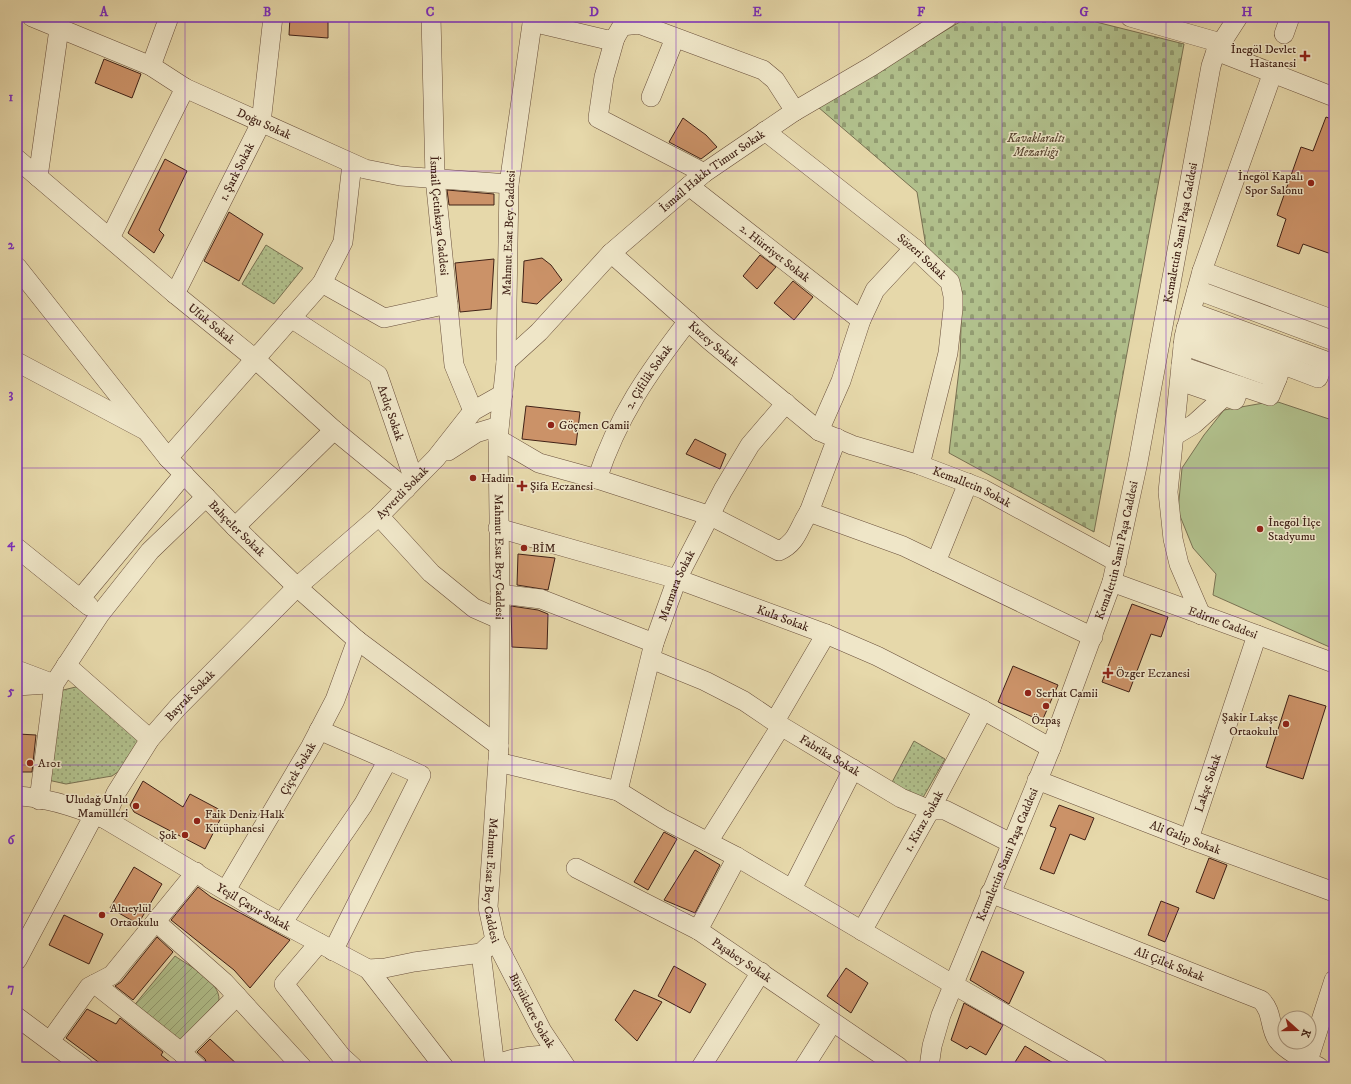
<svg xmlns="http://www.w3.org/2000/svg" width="1351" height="1084" font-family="'IM FELL DW Pica',serif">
	<defs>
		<pattern id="cemetery-stones" width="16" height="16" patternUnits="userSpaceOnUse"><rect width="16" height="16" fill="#b1c08c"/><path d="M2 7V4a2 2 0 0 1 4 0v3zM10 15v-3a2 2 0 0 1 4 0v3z" fill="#929c71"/></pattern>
		<pattern id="park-dots" width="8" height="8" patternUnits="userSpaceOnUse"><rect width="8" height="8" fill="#b1c08c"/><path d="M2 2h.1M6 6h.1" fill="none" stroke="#929c71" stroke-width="1.8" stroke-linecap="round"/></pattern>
		<pattern id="garden-furrows" width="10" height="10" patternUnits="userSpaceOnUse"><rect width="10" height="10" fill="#b1c08c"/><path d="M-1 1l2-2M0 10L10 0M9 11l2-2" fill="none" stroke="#929c71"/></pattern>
	</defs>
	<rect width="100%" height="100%" fill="#e6d8aa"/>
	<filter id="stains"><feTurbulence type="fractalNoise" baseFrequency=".005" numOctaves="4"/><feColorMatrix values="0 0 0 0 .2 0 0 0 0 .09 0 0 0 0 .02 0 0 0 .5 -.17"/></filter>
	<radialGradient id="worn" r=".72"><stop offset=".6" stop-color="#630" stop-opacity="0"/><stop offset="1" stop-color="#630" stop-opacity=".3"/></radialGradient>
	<polygon fill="#b1c08c" stroke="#797152" points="1275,401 1329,419 1334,401 1334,649 1213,595 1216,574 1193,548 1178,511 1182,468 1204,435 1224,410"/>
	<polygon fill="url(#cemetery-stones)" stroke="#797152" points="968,17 1076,17 1184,44 1094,532 949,453 960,362 962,291 926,247 917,192 818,107"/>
	<g fill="url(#park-dots)" stroke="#797152">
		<polygon points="266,245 303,268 274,304 242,284"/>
		<polygon points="80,686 138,741 128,765 112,776 66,784 48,780 59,691"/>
		<polygon points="914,741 945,759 921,801 890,786"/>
	</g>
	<path fill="url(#garden-furrows)" stroke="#797152" d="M175 956C189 966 220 981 219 1000L178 1044 132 1008Z"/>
	<g fill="#cb9268" stroke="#412217">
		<polygon points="290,17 328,17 328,38 289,35"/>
		<polygon points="104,59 141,74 132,98 95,83"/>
		<polygon points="1326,117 1334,120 1334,255 1303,244 1299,254 1277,246 1286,219 1277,215 1301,147 1313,151"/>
		<polygon points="683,118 706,135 717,147 701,159 669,142"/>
		<polygon points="165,159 187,171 159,230 164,235 154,253 128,233"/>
		<polygon points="447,190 494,194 494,205 449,205"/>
		<polygon points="229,212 263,234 239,281 204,261"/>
		<polygon points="760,255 776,267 757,289 743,276"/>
		<polygon points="542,258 551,265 562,280 537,304 522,302 524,261"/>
		<polygon points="494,259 491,309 460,312 455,263"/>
		<polygon points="793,281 813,297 794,320 774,303"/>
		<polygon points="526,406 580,412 576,445 522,439"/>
		<polygon points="695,439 726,454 720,469 686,454"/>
		<polygon points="518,554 555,558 548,590 517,585"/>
		<polygon points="1132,604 1168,617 1161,637 1151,634 1129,692 1102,682"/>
		<polygon points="511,606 538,610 548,614 547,649 512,647"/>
		<polygon points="1013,666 1058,685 1042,721 998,702"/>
		<polygon points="1289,695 1326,706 1303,779 1266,767"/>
		<polygon points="18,734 36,735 32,772 17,772"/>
		<polygon points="143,781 183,807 190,794 224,812 205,849 134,812 130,805"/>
		<polygon points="1059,805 1094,818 1085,840 1070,834 1054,874 1040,869 1056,828 1050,826"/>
		<polygon points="664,832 677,839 648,890 634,882"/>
		<polygon points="695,850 720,865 695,913 664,900"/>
		<polygon points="1209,858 1227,865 1214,899 1196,892"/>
		<polygon points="134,867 162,884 138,924 110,908"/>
		<polygon points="198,887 211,897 290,940 250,988 234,970 171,920"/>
		<polygon points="1161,901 1179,908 1165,942 1148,935"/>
		<polygon points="64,915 103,934 89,964 49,945"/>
		<polygon points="157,937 173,952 133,1000 115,986 121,982"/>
		<polygon points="982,951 1024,972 1009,1004 970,980"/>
		<polygon points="674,966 706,984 690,1013 658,996"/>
		<polygon points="846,968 868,983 851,1013 827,996"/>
		<polygon points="634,990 662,1002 637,1041 615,1020"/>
		<polygon points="964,1003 1003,1025 986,1055 970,1046 967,1049 951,1040"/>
		<polygon points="87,1009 116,1024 120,1018 163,1052 161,1055 176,1067 105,1067 66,1038"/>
		<polygon points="210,1039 240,1067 208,1067 205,1059 197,1052"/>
		<polygon points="1025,1046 1060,1067 1012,1067"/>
	</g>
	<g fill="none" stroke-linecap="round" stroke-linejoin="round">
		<g stroke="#6a503c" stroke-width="20">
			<g id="minor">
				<path id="s1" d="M32 17 151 66 185 88 365 169 400 176 509 184"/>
				<path id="s2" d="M431 17 435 178 454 365 473 411"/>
				<path id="s3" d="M533 17 509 184 506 362 498 439 500 594 499 746 488 907 495 940 542 1031 566 1067"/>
				<polyline points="1130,17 1221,43"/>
				<polyline points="532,22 608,40 615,38 622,26 639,24 763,70 775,80 795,111"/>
				<polyline points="1284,34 1290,17"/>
				<polyline points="615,38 604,77 598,118 704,173"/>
				<polyline points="1216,51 1334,97"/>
				<polyline points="151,66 169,17"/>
				<polyline points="651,97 675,38"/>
				<path id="s4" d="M765 131 914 248 950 282 953 296V309L948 353 920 465"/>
				<path id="s5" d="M17 159 175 294 255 359 334 430 406 489"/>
				<polyline points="38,177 59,29"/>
				<path id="s6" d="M689 186 861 320"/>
				<polyline points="110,238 185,88"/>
				<path id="s7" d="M611 253 709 340 819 431 852 445 920 465 983 489 1117 562"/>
				<path id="s8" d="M17 267 168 458 235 527 297 587 357 640 499 746"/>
				<polyline points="1202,271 1334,320"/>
				<polyline points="322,283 384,318 448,304"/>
				<polyline points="1197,290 1334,341"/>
				<path id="s9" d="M175 294 261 123 273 17"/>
				<polyline points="1191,312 1334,364"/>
				<path id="s10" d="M291 318 378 375 414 480"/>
				<polyline points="1186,328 1318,378 1324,361"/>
				<polyline points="1183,345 1277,379 1282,365"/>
				<polyline points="17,362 143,429"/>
				<path id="s11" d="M506 362 539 332 611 253 704 173 795 111 872 66 948 17"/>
				<polyline points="1181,366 1270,396 1277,379"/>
				<polyline points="1180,381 1235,400 1240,386"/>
				<polyline points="819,431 841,381 861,320 875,290 914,248"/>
				<polyline points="1174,436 1194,424 1225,396"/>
				<path d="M498 439 539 463 597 479 711 516 779 551C798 542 798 528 809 512L903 546 1093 637"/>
				<polyline points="448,451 476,433 499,426"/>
				<polyline points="168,458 322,283 343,242 352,164"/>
				<path id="s12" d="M597 479C618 416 648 373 688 321"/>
				<polyline points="809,512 837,438"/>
				<polyline points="379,516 431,573 474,608 499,619"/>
				<polyline points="235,527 334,430"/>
				<path id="s13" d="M498 528 677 579 826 634 877 656 983 710 1051 748"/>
				<polyline points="17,548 89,606"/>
				<polyline points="936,562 968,483"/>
				<path id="s14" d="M1112 582 1334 663"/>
				<polyline points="500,594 541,599 654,643"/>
				<polyline points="80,599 184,474"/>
				<polyline points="1201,615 1179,564 1173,539 1168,492 1184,337 1202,271 1273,72"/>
				<path id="s15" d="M651 659 705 681 744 701 781 726 901 798 930 810H945L1011 843"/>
				<polyline points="66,665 150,739"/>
				<polyline points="17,670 54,684"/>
				<polyline points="17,686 47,684"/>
				<polyline points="775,721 826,634"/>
				<polyline points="498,762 618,791 663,819 737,857 954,985 1098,1067"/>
				<path id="s16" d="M1037 780 1189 839 1334 892"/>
				<path id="s17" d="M618 791 654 643 677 579 723 490 750 445 786 403"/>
				<path id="s18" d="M17 796C47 797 78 808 105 819L263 913 368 969 385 968 414 962 481 953 495 940"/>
				<polyline points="39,800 54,684 100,614 150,551 206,497"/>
				<path id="s19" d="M105 819 116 793 150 739 178 707 297 587 379 516 436 458 473 411 503 394"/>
				<path id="s20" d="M1189 839 1257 635"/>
				<polyline points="708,842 781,726"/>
				<path id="s21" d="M576 868 698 930 899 1067"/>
				<polyline points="792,889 853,769"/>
				<path id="s22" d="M226 890 311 746 335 700 357 640"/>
				<path id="s23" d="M990 893 1261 1000C1273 1012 1269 1026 1277 1039 1284 1050 1307 1061 1319 1067"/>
				<polyline points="156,922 224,982 302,1067"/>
				<polyline points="282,923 363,805 388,760 319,730"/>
				<polyline points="698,930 737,857"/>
				<path id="s24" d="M862 931 930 810 983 710"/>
				<polyline points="319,943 284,984 341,1056 353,1067"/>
				<polyline points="333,951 421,775 388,760"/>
				<polyline points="481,953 495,1067"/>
				<polyline points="17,960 94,815"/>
				<polyline points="368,969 444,1067"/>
				<polyline points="95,984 182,1053"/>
				<polyline points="17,1017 84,1067"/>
				<polyline points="50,1041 89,987 112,975 196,872"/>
				<polyline points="1308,1061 1334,980"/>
				<polyline points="197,1067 182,1053 187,1046 237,996"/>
				<path d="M495 1067C507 1056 540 1056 557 1054"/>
				<polyline points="701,1067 761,972"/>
				<polyline points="804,1067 832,1023"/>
				<path id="s25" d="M929 1067 932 1046 941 1015 1051 748 1112 582 1138 462 1211 66 1216 51 1238 17"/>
			</g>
		</g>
		<use href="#minor" stroke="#efe6c8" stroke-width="19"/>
	</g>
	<path fill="none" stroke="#7b2cbf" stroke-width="1" stroke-opacity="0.55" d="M185 17V1067M349 17V1067M512 17V1067M676 17V1067M839 17V1067M1002 17V1067M1166 17V1067M17 171H1334M17 319H1334M17 468H1334M17 616H1334M17 765H1334M17 913H1334"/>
	<g fill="#8f2418" stroke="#efe6c8" stroke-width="1.5">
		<path d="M1303 50h4v4h4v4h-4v4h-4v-4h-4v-4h4z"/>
		<circle cx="1311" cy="183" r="4"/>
		<circle cx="551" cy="425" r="4"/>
		<circle cx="473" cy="478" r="4"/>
		<path d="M520 480h4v4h4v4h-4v4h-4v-4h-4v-4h4z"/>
		<circle cx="1260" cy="529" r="4"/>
		<circle cx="524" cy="548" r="4"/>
		<path d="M1106 667h4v4h4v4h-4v4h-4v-4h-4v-4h4z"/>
		<circle cx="1028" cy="693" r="4"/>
		<circle cx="1046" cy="706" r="4"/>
		<circle cx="1286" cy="724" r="4"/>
		<circle cx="30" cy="763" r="4"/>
		<circle cx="136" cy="806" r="4"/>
		<circle cx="197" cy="821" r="4"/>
		<circle cx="185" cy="835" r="4"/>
		<circle cx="102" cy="915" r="4"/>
	</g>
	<g text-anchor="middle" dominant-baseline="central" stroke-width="3" stroke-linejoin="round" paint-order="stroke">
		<g font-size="12" fill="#412217" stroke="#efe6c8" text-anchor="start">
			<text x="1296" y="49" text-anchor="end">İnegöl Devlet<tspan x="1296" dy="14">Hastanesi</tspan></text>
			<text x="1303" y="176" text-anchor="end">İnegöl Kapalı<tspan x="1303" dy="14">Spor Salonu</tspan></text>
			<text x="559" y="425">Göçmen Camii</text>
			<text x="481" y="478">Hadim</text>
			<text x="530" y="486">Şifa Eczanesi</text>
			<text x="1268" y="522">İnegöl İlçe<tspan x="1268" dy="14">Stadyumu</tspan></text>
			<text x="532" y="548">BİM</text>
			<text x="1116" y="673">Özger Eczanesi</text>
			<text x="1036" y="693">Serhat Camii</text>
			<text x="1278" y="717" text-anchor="end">Şakir Lakşe<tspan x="1278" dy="14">Ortaokulu</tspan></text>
			<text x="1046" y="720" text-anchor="middle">Özpaş</text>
			<text x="38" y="763">A101</text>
			<text x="128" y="799" text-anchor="end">Uludağ Unlu<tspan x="128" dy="14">Mamülleri</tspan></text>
			<text x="205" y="814">Faik Deniz Halk<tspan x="205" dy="14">Kütüphanesi</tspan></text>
			<text x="177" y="835" text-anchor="end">Şok</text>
			<text x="110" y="908">Altıeylül<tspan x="110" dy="14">Ortaokulu</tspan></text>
		</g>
		<g font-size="12" fill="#412217" stroke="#efe6c8">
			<text stroke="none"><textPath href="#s1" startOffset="256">Doğu Sokak</textPath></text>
			<text stroke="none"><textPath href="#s11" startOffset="282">İsmail Hakkı Timur Sokak</textPath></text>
			<text stroke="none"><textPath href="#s9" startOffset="137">1. Şark Sokak</textPath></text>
			<text stroke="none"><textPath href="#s2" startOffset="199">İsmail Çetinkaya Caddesi</textPath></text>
			<text transform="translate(509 233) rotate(-88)">Mahmut Esat Bey Caddesi</text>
			<text stroke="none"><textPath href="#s25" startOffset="875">Kemalettin Sami Paşa Caddesi</textPath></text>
			<text stroke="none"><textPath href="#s6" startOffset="109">2. Hürriyet Sokak</textPath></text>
			<text stroke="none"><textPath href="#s4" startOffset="201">Sözeri Sokak</textPath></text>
			<text stroke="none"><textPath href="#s5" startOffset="255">Ufuk Sokak</textPath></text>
			<text stroke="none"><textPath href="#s7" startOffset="137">Kuzey Sokak</textPath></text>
			<text stroke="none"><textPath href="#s12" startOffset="115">2. Çiftlik Sokak</textPath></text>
			<text stroke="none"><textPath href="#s10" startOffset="144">Ardıç Sokak</textPath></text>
			<text stroke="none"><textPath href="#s7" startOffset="437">Kemalletin Sokak</textPath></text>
			<text stroke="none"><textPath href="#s19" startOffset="445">Ayverdi Sokak</textPath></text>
			<text stroke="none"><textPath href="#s8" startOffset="342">Bahçeler Sokak</textPath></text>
			<text stroke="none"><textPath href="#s25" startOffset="551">Kemalettin Sami Paşa Caddesi</textPath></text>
			<text stroke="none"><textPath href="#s3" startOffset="542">Mahmut Esat Bey Caddesi</textPath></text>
			<text stroke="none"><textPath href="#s17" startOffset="214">Marmara Sokak</textPath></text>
			<text stroke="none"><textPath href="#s13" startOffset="299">Kula Sokak</textPath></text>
			<text stroke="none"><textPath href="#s14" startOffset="118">Edirne Caddesi</textPath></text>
			<text stroke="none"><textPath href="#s19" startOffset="151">Bayrak Sokak</textPath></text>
			<text stroke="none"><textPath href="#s15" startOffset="204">Fabrika Sokak</textPath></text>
			<text stroke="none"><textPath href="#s22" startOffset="141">Çiçek Sokak</textPath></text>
			<text stroke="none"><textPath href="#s20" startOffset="59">Lakşe Sokak</textPath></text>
			<text stroke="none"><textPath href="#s24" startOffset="126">1. Kiraz Sokak</textPath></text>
			<text stroke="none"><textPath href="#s16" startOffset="159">Ali Galip Sokak</textPath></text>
			<text stroke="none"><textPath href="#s25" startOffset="227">Kemalettin Sami Paşa Caddesi</textPath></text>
			<text stroke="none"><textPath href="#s3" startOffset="866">Mahmut Esat Bey Caddesi</textPath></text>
			<text stroke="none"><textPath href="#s18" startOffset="264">Yeşil Çayır Sokak</textPath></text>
			<text stroke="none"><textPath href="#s21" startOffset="190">Paşabey Sokak</textPath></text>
			<text stroke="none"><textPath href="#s23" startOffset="193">Ali Çilek Sokak</textPath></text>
			<text stroke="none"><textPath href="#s3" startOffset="1006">Büyükdere Sokak</textPath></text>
		</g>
		<g font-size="12" font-style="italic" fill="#5d4a34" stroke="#efe6c8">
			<text x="1036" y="138">Kavaklaraltı<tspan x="1036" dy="14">Mezarlığı</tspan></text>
		</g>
	</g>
	<rect width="1351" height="1084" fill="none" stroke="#e6d8aa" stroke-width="44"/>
	<g transform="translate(1297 1030) rotate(111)"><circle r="19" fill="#efe6c8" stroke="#a99881"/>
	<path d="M0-3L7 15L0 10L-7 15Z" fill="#8f2418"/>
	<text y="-6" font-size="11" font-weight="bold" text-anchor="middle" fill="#412217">K</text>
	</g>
	<rect x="22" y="22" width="1307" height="1040" fill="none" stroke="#7b2cbf" stroke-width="1.5"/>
	<g font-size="13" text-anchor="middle" font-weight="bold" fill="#7b2cbf">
		<text x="104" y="16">A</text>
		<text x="267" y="16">B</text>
		<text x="430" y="16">C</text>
		<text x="594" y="16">D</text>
		<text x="757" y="16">E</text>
		<text x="921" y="16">F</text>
		<text x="1084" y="16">G</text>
		<text x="1247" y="16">H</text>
		<text x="11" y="101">1</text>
		<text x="11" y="249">2</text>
		<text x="11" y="398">3</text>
		<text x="11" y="547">4</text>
		<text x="11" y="695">5</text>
		<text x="11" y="844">6</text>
		<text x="11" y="992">7</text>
	</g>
	<rect width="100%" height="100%" filter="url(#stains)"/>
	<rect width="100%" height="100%" fill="url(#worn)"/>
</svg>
